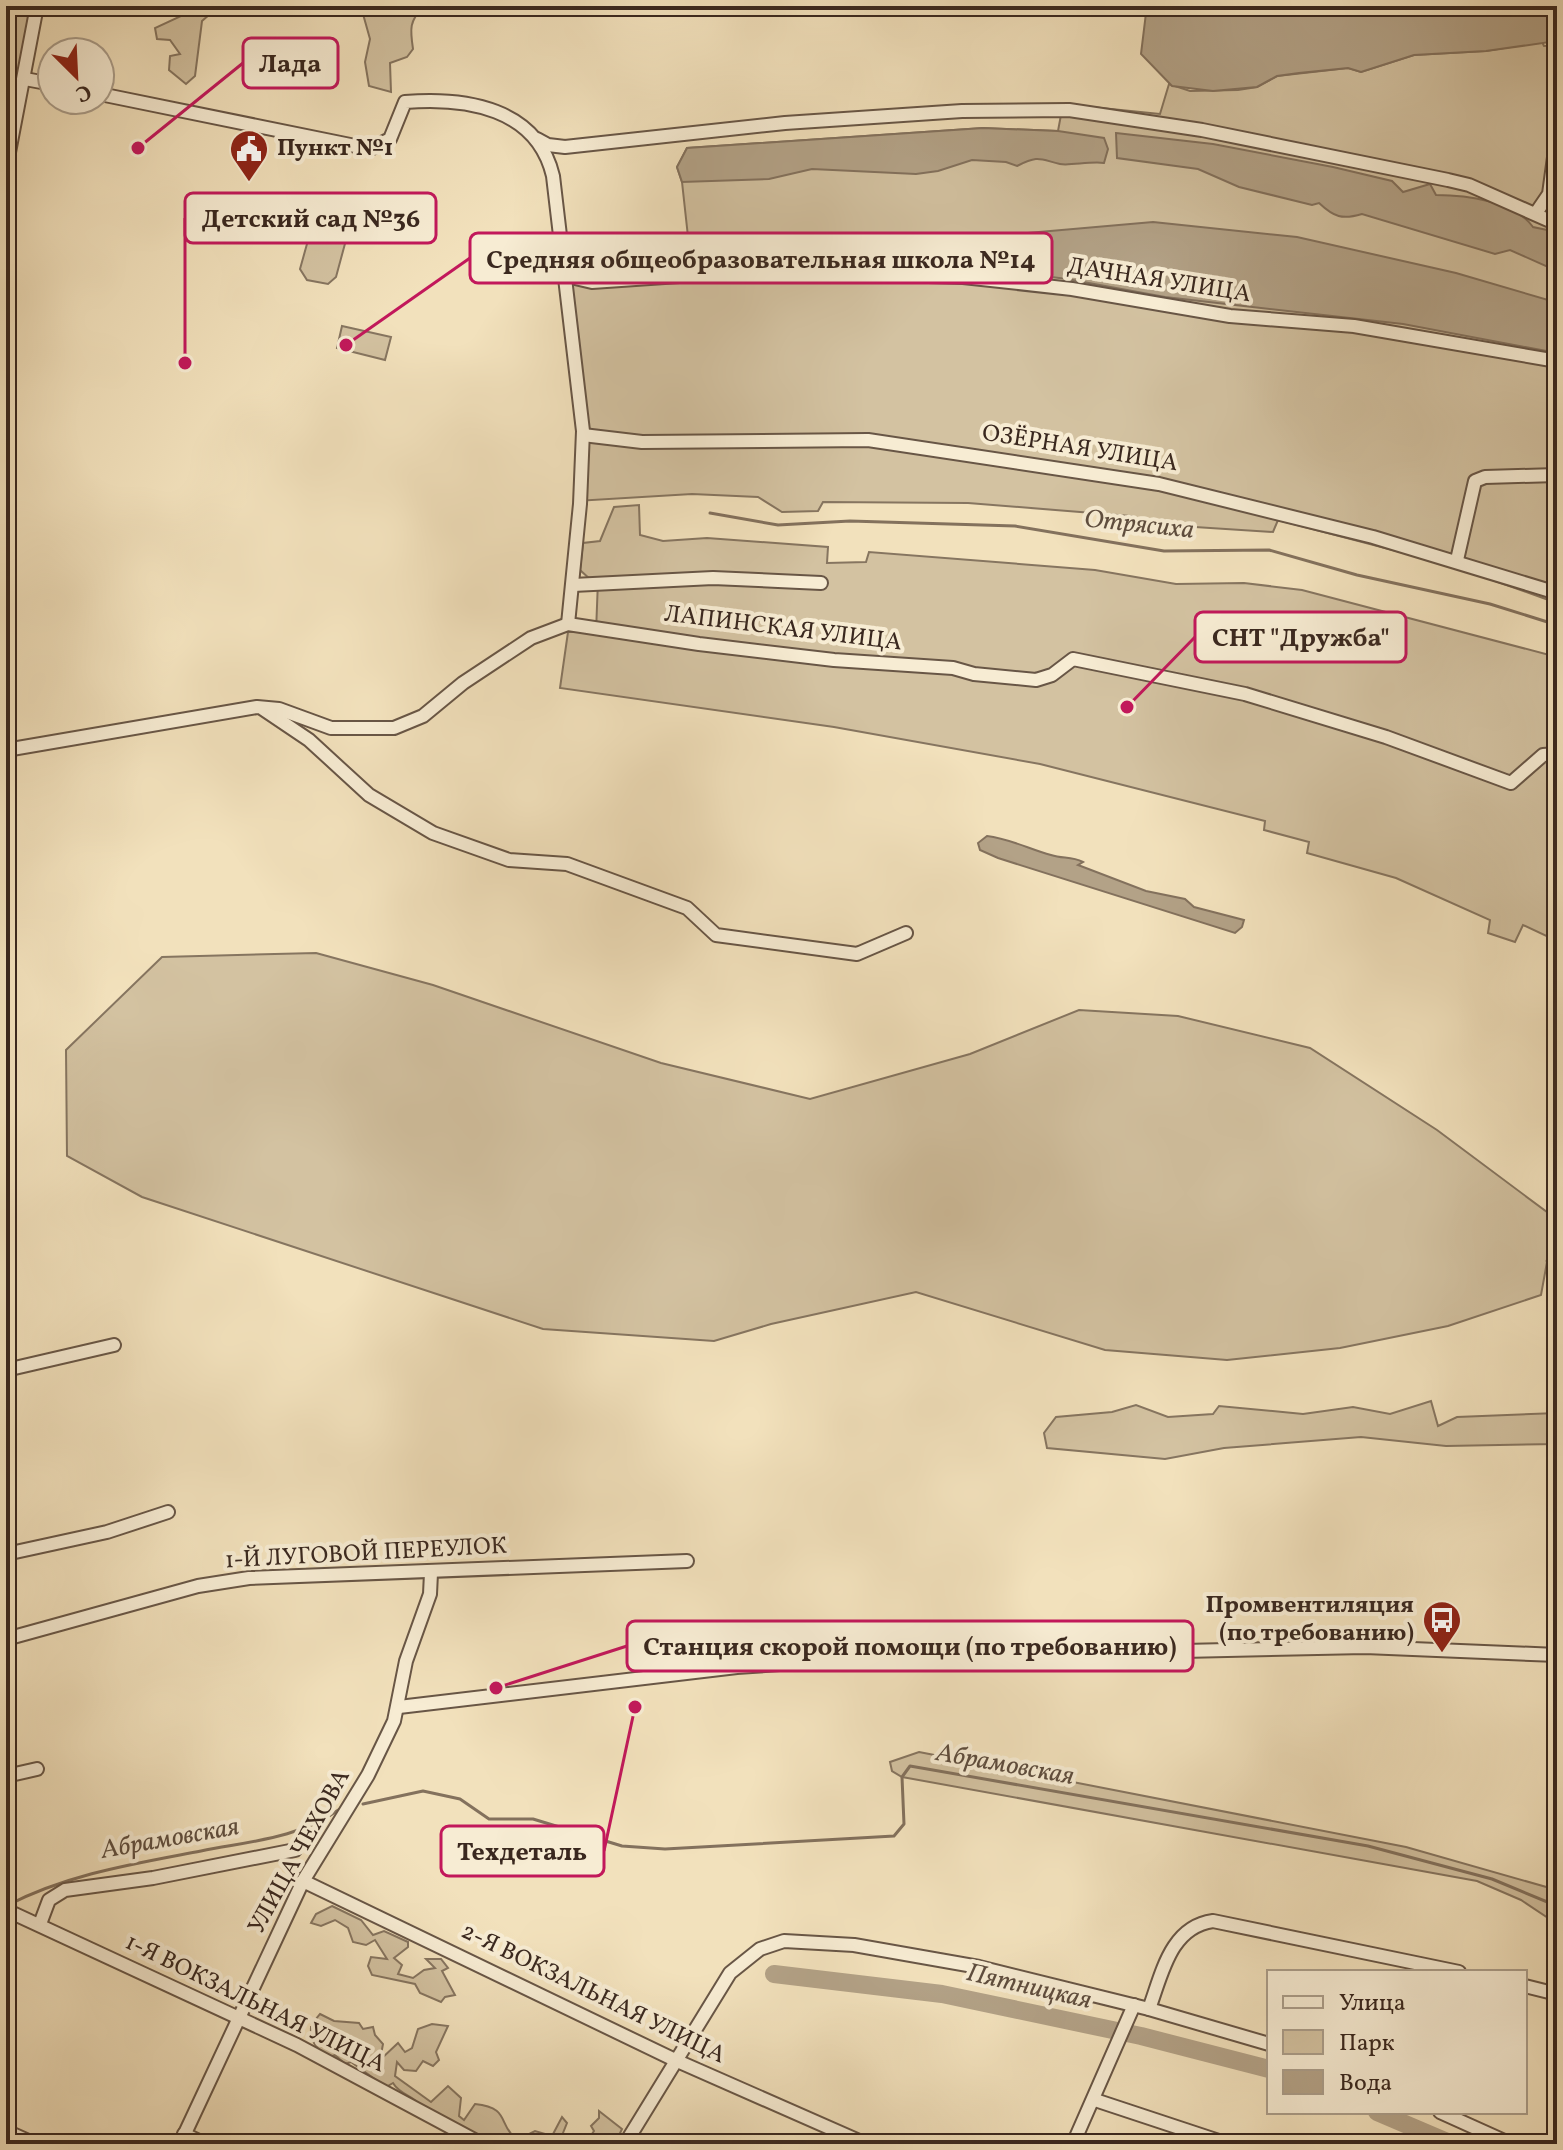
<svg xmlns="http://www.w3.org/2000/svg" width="1563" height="2150" font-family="Vollkorn,serif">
	<rect width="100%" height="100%" fill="#f2e1bc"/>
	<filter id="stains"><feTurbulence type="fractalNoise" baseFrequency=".0025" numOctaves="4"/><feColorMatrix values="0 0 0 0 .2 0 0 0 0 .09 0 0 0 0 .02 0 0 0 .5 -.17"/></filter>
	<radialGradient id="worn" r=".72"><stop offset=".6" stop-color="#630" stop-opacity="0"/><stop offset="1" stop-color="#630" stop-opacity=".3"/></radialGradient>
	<g fill="#d3c2a1" stroke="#867560" stroke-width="2">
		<polygon points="6,6 30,6 23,70 16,73 6,64"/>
		<polygon points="176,6 236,7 217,8 202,21 195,76 186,84 169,70 170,56 180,54 170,40 157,39 155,28 179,17 168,11"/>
		<path d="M365 6H400L401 10 404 6H424C409 21 410 29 413 49L407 57 390 63 391 92 369 86 365 62 370 39 363 14Z"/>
		<polygon points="1542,42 1544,46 1557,45 1557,603 1450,565 1278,520 1273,532 1164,525 1130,516 968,503 823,502 818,511 782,512 758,497 692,494 576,501 580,438 560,266 690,255 682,182 677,167 687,148 983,128 1058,131 1063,104 1160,114 1169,84 1190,91 1238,90 1257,87 1277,76 1348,68 1361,72 1414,55 1486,51"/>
		<polygon points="327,201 347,207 353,214 336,277 328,284 307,280 300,269 317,208"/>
		<polygon points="342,326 391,337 385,360 337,348"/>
		<polygon points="639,505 640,535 663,541 707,538 828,547 827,563 866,562 869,552 1095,570 1176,584 1244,583 1302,590 1557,657 1557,941 1523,925 1515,942 1488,933 1490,920 1396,878 1307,853 1309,842 1264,830 1265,821 1040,764 834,727 560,688 568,632 596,632 598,580 591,580 580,570 583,543 600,541 614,507"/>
		<polygon points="316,953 433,985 661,1063 810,1099 970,1054 1079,1010 1178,1016 1310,1048 1437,1130 1555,1218 1541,1295 1448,1326 1340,1348 1227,1360 1105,1350 916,1292 771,1324 714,1341 543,1329 142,1197 67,1156 66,1050 162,957"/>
		<polygon points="1431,1401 1438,1426 1457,1417 1557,1413 1557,1444 1446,1446 1361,1437 1224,1448 1165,1459 1047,1448 1044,1433 1056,1417 1112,1412 1136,1405 1168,1417 1213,1414 1219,1406 1303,1414 1353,1407 1390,1414"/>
		<polygon points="919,1752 1406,1847 1557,1890 1557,1924 1521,1900 1477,1881 902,1777 892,1771 890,1762"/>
		<polygon points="332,1906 361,1920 373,1935 384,1931 408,1942 408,1947 394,1958 402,1965 398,1974 413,1978 424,1970 435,1968 426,1959 441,1959 448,1968 442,1971 455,1995 445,1997 441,2002 420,1993 415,1984 372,1975 368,1966 371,1957 387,1959 375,1940 366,1945 353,1942 348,1928 335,1920 321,1926 311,1923 316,1914"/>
		<path d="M320 2014 334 2021 359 2023 363 2029 373 2027 375 2035 383 2044 380 2060 398 2043 405 2052 412 2048 418 2029 432 2024 448 2026 436 2052 439 2060 433 2066 423 2061 416 2071 404 2070 397 2062 395 2076 431 2102 448 2086 461 2098 459 2116 464 2120 475 2104C511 2108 497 2124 517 2140L535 2131 552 2136 562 2117 567 2123 563 2133 566 2143 491 2144 421 2106C413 2095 400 2095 393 2083L386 2087 351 2062 345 2064 335 2055 330 2057C317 2050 310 2042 311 2027H320L316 2019Z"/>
		<polygon points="599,2111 622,2129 615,2144 585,2144 594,2131 591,2126 599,2118"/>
	</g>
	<g fill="#b3a287" stroke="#83715d" stroke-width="2">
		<polygon points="1154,6 1557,6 1557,41 1486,51 1414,55 1361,72 1348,68 1299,73 1277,76 1257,87 1213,91 1172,86 1141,54 1146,13"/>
		<path d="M983 128 1058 131 1104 138 1108 149 1104 163C1091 161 1069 166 1060 164 1039 159 1039 155 1017 166L1006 162 972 160 938 171 916 174 812 169 769 179 682 182 677 167 687 148Z"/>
		<path d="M1116 133 1213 144 1333 167 1392 181 1403 192 1430 184 1436 195C1465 195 1515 201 1533 227L1557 232V271L1510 250 1495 254 1362 214C1342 220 1334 217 1319 203L1312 205 1239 187 1198 169 1117 158Z"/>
		<polygon points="1153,222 1297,237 1456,273 1555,302 1557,353 1403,324 1165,297 1067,279 885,256 881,246"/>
		<path d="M987 836C1011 839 1029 849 1051 855 1063 859 1071 856 1083 862L1078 865 1146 891 1185 899 1194 907 1244 920 1242 927 1235 933 998 858 980 850 978 843Z"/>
	</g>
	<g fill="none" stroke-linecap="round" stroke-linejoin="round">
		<g stroke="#83715d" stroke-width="3">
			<polyline points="710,513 778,525 850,521 1015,526 1164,551 1269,550 1357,575 1490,604 1557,625"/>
			<polyline points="1547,1261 1557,1262"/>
			<polyline points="363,1804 423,1791 460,1799 489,1819 533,1819 622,1846 665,1849 894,1836 904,1824 902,1777 910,1766 1368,1846 1492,1879 1557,1906"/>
			<path d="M6 1906C68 1874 133 1864 201 1851 251 1841 297 1839 340 1809"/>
		</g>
		<g stroke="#b3a287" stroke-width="18">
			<polyline points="774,1974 942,1994 1141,2036 1269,2069"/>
			<polyline points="1377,2112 1452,2144"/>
		</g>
		<g stroke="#685646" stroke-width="16">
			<g id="minor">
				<polyline points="25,79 52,84"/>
				<path d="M100 94 370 149 390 139 405 102C466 97 537 108 553 176L583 431 580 504 568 624"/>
				<polyline points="537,139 548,145 565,147 785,123 962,111 1069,110 1202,130 1448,180 1469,185 1557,224"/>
				<polyline points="6,168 37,6"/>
				<polyline points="1536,213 1549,194 1557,135"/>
				<polyline points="566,268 575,278 592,282 752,271 963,277 1072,289 1230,316 1354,326 1557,361"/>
				<polyline points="583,435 642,442 868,440 1159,484 1373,537 1557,593"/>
				<polyline points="1457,560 1475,481 1485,477 1557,475"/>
				<polyline points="573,585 713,578 821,583"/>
				<polyline points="263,709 309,740 369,795 433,833 509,860 567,864 687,908 716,935 857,954 906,933"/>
				<polyline points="6,750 257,707 279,709 331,728 394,728 423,716 463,683 531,638 568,624 699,644 834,660 953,668 974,674 1036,680 1052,675 1073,659 1245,694 1386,737 1511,783 1543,755 1557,754"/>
				<polyline points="6,1370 114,1345"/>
				<polyline points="6,1554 107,1532 168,1512"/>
				<polyline points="6,1639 198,1586 249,1578 687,1561"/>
				<polyline points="399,1707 737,1667 867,1658 1365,1647 1557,1655"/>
				<polyline points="6,1776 37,1769"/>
				<polyline points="303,1881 675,2060 866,2144"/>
				<polyline points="6,1910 297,2045 482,2144"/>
				<polyline points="40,1924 49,1900 65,1890 153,1878 295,1850"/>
				<polyline points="1525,1986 1557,1994"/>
				<path d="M1149 2009C1162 1974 1170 1927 1213 1921L1459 1972"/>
				<polyline points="1095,2100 1228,2144"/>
				<polyline points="1440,2112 1511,2144"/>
				<polyline points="6,2131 35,2144"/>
				<polyline points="184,2134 205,2144"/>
				<polyline points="180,2144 303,1881 368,1775 394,1721 406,1661 430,1594 431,1573"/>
				<polyline points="625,2144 730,1973 760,1949 784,1941 854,1945 979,1967 1149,2009 1269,2044"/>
				<polyline points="1073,2144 1134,2005"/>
			</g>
		</g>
		<use href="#minor" stroke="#f7ecd3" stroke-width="12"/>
	</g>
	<defs>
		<g id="civic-pin" transform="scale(2)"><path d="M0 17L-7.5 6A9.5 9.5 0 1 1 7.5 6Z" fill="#8f2418" stroke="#f7ecd3"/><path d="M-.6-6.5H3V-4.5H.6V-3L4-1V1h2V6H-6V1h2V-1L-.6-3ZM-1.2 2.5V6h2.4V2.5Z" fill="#fff"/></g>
		<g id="bus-pin" transform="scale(2)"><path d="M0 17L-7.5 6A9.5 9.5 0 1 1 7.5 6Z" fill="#8f2418" stroke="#f7ecd3"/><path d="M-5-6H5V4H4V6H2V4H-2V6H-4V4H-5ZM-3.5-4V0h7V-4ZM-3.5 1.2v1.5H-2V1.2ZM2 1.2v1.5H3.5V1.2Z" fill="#fff"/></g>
	</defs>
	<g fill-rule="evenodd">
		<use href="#civic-pin" x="249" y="149"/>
		<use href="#bus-pin" x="1442" y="1620"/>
	</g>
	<g text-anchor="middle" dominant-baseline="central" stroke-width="8" stroke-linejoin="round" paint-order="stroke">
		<g font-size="24" font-weight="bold" fill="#3a281f" stroke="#f7ecd3" text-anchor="start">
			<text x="277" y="149">Пункт №1</text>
			<text x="1414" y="1606" text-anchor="end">Промвентиляция<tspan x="1414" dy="28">(по требованию)</tspan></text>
		</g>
		<g font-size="24" fill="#3a281f" stroke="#f7ecd3">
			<text transform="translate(1159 281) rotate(9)">ДАЧНАЯ УЛИЦА</text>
			<text transform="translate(1080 449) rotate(9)">ОЗЁРНАЯ УЛИЦА</text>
			<text transform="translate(783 629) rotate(7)">ЛАПИНСКАЯ УЛИЦА</text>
			<text transform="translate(366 1554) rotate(-3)">1-Й ЛУГОВОЙ ПЕРЕУЛОК</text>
			<text transform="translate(300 1852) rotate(-61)">УЛИЦА ЧЕХОВА</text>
			<text transform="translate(593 1994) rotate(26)">2-Я ВОКЗАЛЬНАЯ УЛИЦА</text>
			<text transform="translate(255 2004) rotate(26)">1-Я ВОКЗАЛЬНАЯ УЛИЦА</text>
		</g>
		<g font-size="26" font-style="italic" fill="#5e4d3e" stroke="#f7ecd3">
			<text transform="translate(1139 525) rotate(6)">Отрясиха</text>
			<text transform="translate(1005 1765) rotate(10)">Абрамовская</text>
			<text transform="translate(170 1839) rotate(-10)">Абрамовская</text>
			<text transform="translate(1029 1987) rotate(13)">Пятницкая</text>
		</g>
	</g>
	<path fill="none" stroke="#c2185b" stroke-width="3" d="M138 148L243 63M185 363L185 218M346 345L470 258M1127 707L1195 637M496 1688L627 1646M635 1707L604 1851"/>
	<g fill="#c2185b" stroke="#f7ecd3" stroke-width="3">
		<circle cx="138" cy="148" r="8"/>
		<circle cx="185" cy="363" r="8"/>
		<circle cx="346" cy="345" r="8"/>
		<circle cx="1127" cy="707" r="8"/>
		<circle cx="496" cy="1688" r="8"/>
		<circle cx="635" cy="1707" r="8"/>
	</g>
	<g fill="#f7ecd3" stroke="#c2185b" stroke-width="3">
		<rect x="243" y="38" width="95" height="50" rx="8"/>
		<rect x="185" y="193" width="251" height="50" rx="8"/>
		<rect x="470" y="233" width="582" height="50" rx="8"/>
		<rect x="1195" y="612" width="211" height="50" rx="8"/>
		<rect x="627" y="1621" width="566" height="50" rx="8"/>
		<rect x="441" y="1826" width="163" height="50" rx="8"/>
	</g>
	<g font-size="26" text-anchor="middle" font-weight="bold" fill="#3a281f">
		<text x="290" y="72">Лада</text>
		<text x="311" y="227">Детский сад №36</text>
		<text x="761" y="268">Средняя общеобразовательная школа №14</text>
		<text x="1301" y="646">СНТ "Дружба"</text>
		<text x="910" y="1655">Станция скорой помощи (по требованию)</text>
		<text x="522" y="1860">Техдеталь</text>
	</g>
	<rect width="1563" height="2150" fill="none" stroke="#f2e1bc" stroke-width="32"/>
	<rect x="8" y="8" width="1547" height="2134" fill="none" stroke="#3a281f" stroke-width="4"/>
	<rect x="16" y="16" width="1531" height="2118" fill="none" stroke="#3a281f" stroke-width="2"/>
	<rect x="1267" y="1970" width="260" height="144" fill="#f7ecd3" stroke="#ab9e8b" stroke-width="2"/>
	<rect x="1283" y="1996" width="40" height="12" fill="#f7ecd3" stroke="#ab9e8b" stroke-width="2"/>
	<text x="1339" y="2010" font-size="24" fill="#3a281f">Улица</text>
	<rect x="1283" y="2030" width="40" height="24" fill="#d3c2a1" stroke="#ab9e8b" stroke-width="2"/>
	<text x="1339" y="2050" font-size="24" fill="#3a281f">Парк</text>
	<rect x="1283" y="2070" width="40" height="24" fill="#b3a287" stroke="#ab9e8b" stroke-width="2"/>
	<text x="1339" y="2090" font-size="24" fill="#3a281f">Вода</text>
	<g transform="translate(76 76) rotate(156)"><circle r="38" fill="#f7ecd3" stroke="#ab9e8b" stroke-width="2"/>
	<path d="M0-6L14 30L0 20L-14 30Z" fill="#8f2418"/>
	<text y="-12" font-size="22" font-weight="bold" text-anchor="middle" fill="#3a281f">С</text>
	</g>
	<rect width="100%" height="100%" filter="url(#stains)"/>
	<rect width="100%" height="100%" fill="url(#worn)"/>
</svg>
